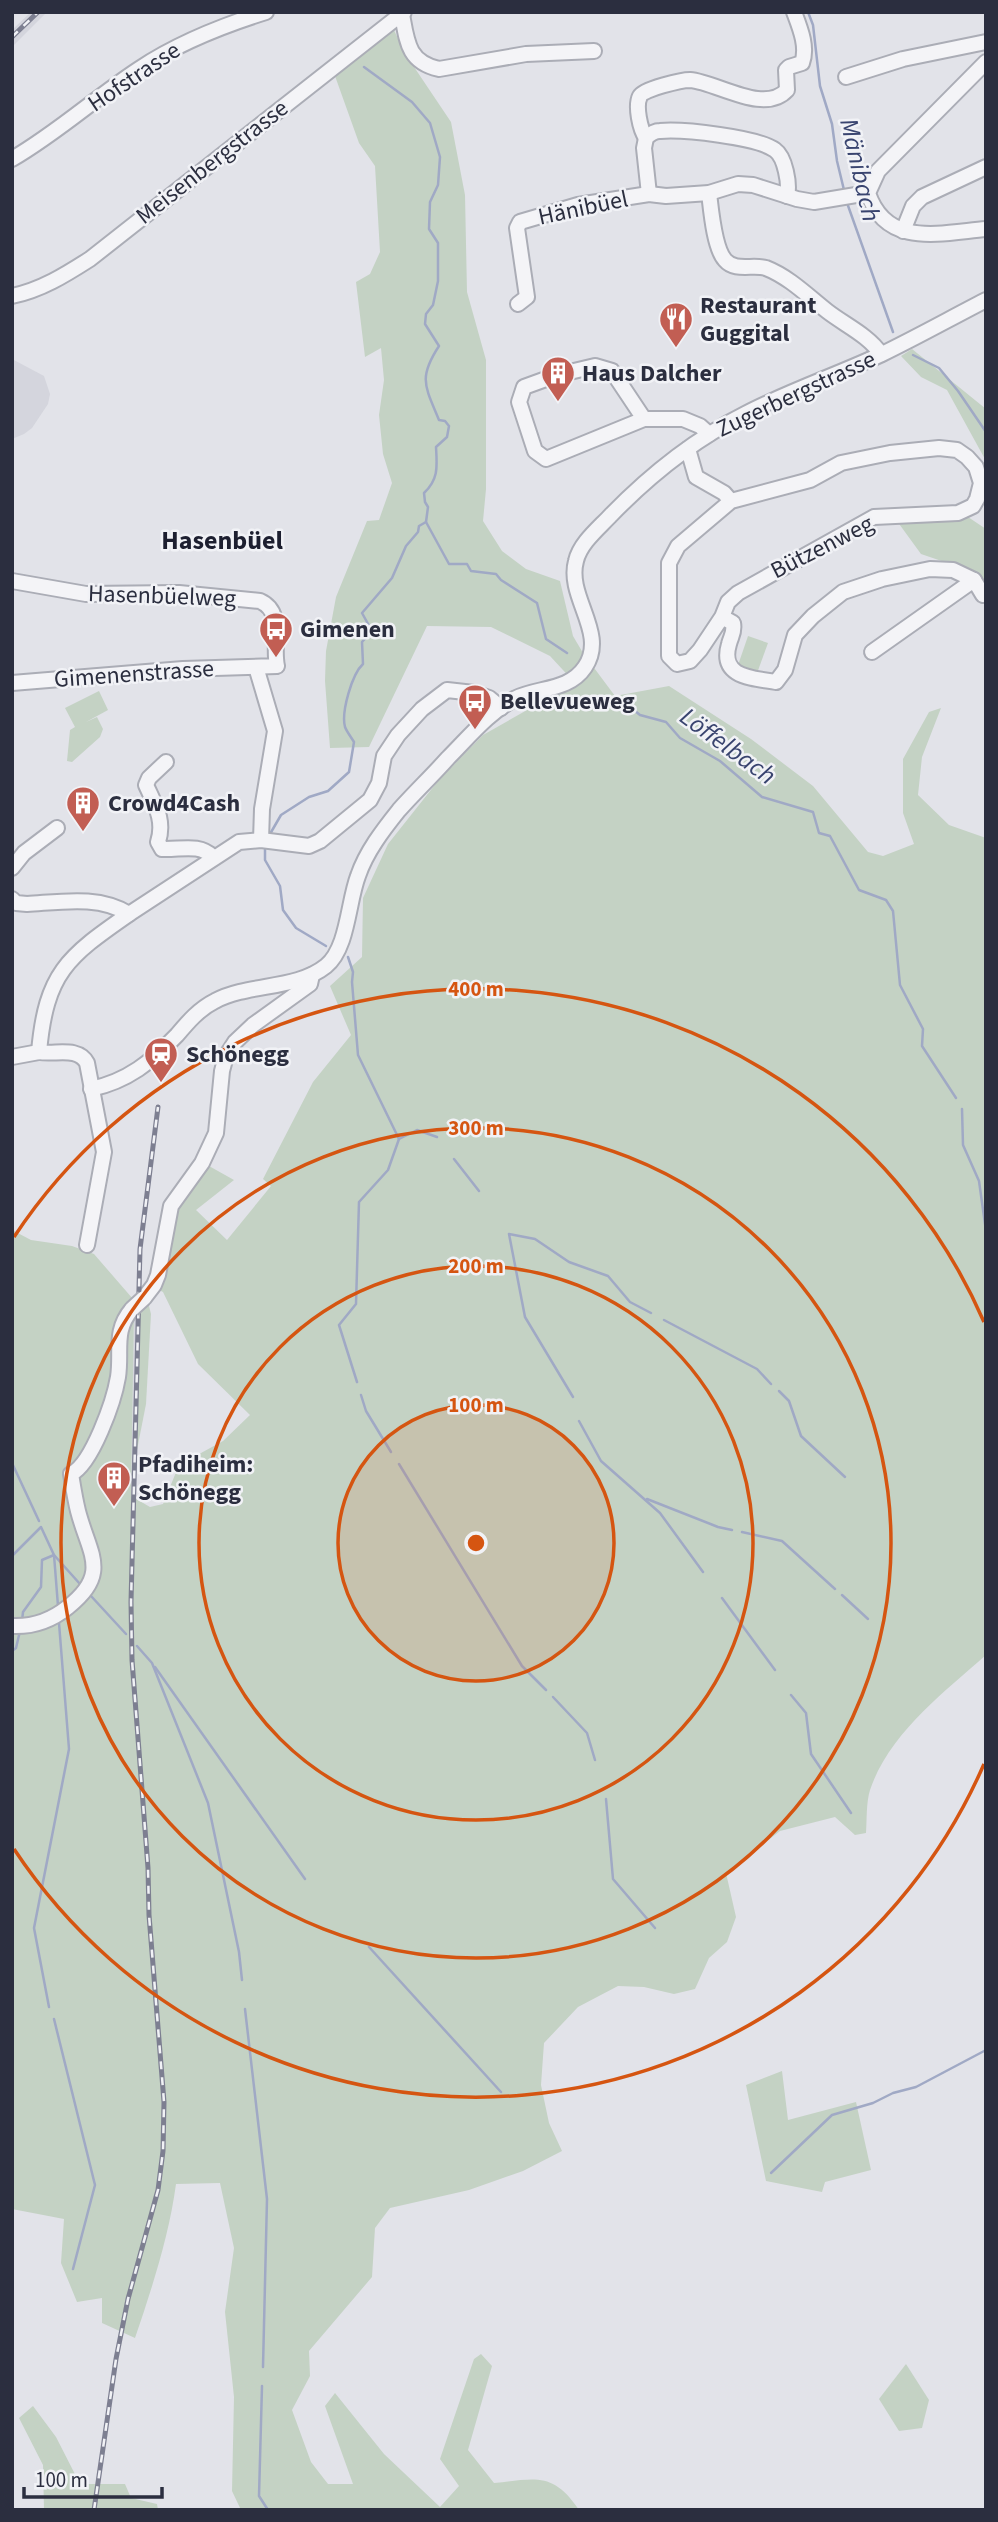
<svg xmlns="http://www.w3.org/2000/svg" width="998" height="2522" font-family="'Source Sans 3',sans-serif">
	<rect width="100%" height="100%" fill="#e2e3e9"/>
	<g fill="#d4d5dd">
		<polygon points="31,12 47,12 12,47 12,30"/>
		<polygon points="12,359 44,376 50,394 48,404 32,428 24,434 12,439"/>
		<polygon points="140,1306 135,1499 131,1497 134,1312"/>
	</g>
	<g fill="#c4d2c4">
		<path d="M394 30 404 52 451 122 465 195 467 292 486 360V489L483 521 502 551 526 569 560 581 573 636 583 653 615 696 669 686 751 739 813 786 868 852 883 856 914 844 903 813V759L929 712 941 708 922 757 918 795 949 825 986 838V1655C943 1693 889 1734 870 1790 866 1803 867 1820 866 1833L855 1835 835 1817 780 1831 726 1873 736 1917 727 1942 709 1958 695 1989 674 1994 644 1987 618 1986 578 2007 544 2043 541 2085 549 2123 562 2151 523 2171 469 2190 390 2208 375 2228 372 2277 309 2351 310 2376 292 2410 311 2462 328 2484H353L325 2406 335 2393 384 2454 440 2507 459 2486 440 2459 474 2359 481 2354 492 2366 468 2450 494 2483C535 2479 553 2471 579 2510H241L232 2491 234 2397 225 2312 234 2248 220 2183 176 2184C169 2236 152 2288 135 2338L102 2323V2298L77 2302 61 2263 64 2219 12 2209V1230L31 1240 72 1246 94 1254 133 1299 114 1333 117 1369 106 1412 77 1467 81 1471C95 1447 108 1423 116 1396 123 1370 116 1333 134 1312L131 1496 150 1507 163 1504 179 1465 223 1441 250 1415 198 1364 163 1292 157 1289 176 1209 181 1199 209 1166 234 1180 196 1210 227 1240 271 1186 263 1179 313 1082 351 1035 330 986 362 957 363 898 388 844 438 781 483 735 575 683 550 656 491 627 427 626 369 747 330 748 325 681 326 651 336 597 367 521 379 520 392 483 383 454 379 415 384 380 381 348 365 357 356 282 370 274 380 252 375 166 359 143 335 76Z"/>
		<polygon points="912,349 986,409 986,461 947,390 921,377 901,356"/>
		<polygon points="965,515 986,529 986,594 974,572 921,554 897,521"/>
		<polygon points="748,636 768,643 756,676 737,668"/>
		<polygon points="99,691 108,710 86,722 97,717 103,729 100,737 72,762 67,761 70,730 75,727 65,708"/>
		<polygon points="148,1302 151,1314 146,1404 136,1455 140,1306"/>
		<polygon points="782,2071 788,2120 856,2102 871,2170 825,2182 822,2192 766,2181 746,2085"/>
		<polygon points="906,2364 929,2400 922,2428 899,2431 879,2399"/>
		<polygon points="33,2406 56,2437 80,2484 125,2484 131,2498 157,2504 158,2510 44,2510 43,2465 19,2418"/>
	</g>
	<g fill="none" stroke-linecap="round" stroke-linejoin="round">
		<g stroke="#a0a9c5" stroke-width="2.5">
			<polyline points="808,12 813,25 820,86 832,124 837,161 844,190"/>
			<path d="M364 67 412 102 430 123 440 157 438 185 430 202 429 229 438 243V281L433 305 426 314 425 324 439 346C418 378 425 386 439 420L445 421 449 426 447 437 436 447C437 466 439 479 424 493L425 502 428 507 426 522 449 564H467L471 571 496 574 501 580 537 603 546 639 567 653"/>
			<polyline points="846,200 893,332"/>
			<polyline points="913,355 939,368 958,391 986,432"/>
			<polyline points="627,698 629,706 640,715 666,722 680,738 720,761 762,797 813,812 819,833 830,836 859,890 886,900 893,911 900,985 923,1029 922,1046 956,1098"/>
			<path d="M270 834 281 815 309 797 328 791 349 772 354 742C351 737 347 732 345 727 341 712 352 674 363 664L362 642 372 631 362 613 392 578 406 546 418 532 419 526 426 522"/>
			<polyline points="265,846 265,860 280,886 283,910 296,928 326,946"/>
			<polyline points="348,957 353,972 352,982 358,1055 399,1139 417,1130 437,1137"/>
			<polyline points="962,1109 963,1145 979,1181 986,1231"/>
			<polyline points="454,1159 479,1191"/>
			<polyline points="664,1320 757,1369 771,1384"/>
			<polyline points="357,1382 339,1325 356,1304 359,1202 388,1170 399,1139"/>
			<polyline points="779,1391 789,1401 801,1436 845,1477"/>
			<polyline points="361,1395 366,1411 391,1452"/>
			<polyline points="573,1397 525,1317 509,1234 535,1239 569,1262 608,1276 630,1302 651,1313"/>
			<polyline points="579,1421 601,1461 660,1513 703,1572"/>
			<polyline points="12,1463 39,1521"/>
			<polyline points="399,1464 522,1666 546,1690"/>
			<polyline points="647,1499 718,1527 732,1530"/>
			<polyline points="742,1532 782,1541 835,1589"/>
			<polyline points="12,1556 41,1527 54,1555 80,1584"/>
			<polyline points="842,1595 868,1619"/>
			<polyline points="91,1596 126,1634"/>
			<polyline points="722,1598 775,1670"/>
			<polyline points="22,1621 23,1612 41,1587 42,1560 54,1555 58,1606"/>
			<polyline points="137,1646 152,1663 208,1803 239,1952 242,1980"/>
			<polyline points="12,1651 16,1648 20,1631"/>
			<polyline points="155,1667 305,1879"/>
			<polyline points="791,1695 806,1713 811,1754 851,1813"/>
			<polyline points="553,1697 587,1733 595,1760"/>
			<polyline points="606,1799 613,1879 655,1928"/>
			<polyline points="369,1947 501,2092"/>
			<polyline points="49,2007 34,1928 69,1749 59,1623"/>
			<polyline points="245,2009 267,2199 263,2367"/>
			<polyline points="54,2019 95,2185 73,2269"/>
			<polyline points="771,2173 832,2115 873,2103 893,2093 916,2087 986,2050"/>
			<polyline points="262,2386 259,2496 268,2510"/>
		</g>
		<g stroke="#abadb6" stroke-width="18">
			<g id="minor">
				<path d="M402 14C407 42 408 62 439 69L526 54 594 51"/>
				<path d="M986 62 878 171 868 193C886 248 940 233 986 229"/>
				<polyline points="846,77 903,59 986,42"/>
				<path d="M646 138C640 129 635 106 640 96 643 89 682 80 690 80 717 82 764 115 787 90L786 70 789 67 802 63C808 47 800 28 794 12"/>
				<path d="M12 159C57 133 95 98 139 69 178 43 221 26 266 12"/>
				<path d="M709 193C711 209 714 248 725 260 735 272 753 264 766 268 789 277 808 296 827 311 845 325 868 335 881 354"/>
				<path d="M649 194 644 148 646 138C650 134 654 131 660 131 683 129 757 137 775 150 785 157 790 184 787 196"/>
				<polyline points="903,231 913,206 922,197 986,167"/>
				<path d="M12 296C41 290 65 275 90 259L404 12"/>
				<polyline points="518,304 527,297 517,228 520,222 578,205 649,194 666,196 709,193 738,184 753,185 797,199 814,202 868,193"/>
				<polyline points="644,419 612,371 595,366 557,375 524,387 519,402 535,451 546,459 644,419 683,419 700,426 709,434"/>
				<polyline points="688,449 696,477 724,493 731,501"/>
				<path d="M12 581 86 594 179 593 260 601C285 612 272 644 277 666L183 669 12 683"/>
				<path d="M722 617 728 602 738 593 874 517 958 513 973 506 977 499 981 483 976 467 967 457 957 450 939 448 890 453 841 463 810 480 731 501 678 546 669 563V656L677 664 690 661 700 650 722 617 733 623C735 632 731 636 729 644 719 678 753 678 776 682L785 670 795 635 813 616 843 592 882 579 930 569 953 570 974 580 983 595"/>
				<polyline points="872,652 974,580"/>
				<polyline points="256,667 275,731 262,809 261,840"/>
				<path d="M166 762 149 778 146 785C155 805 165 820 158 842L162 849C181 850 199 843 213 857"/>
				<polyline points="12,868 24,853 57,828"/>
				<path d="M12 899 16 903 27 904C61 902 99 895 129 914L239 842 261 840 309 846 320 841 370 800 379 783 384 756 398 735 422 709 447 690 474 693 489 698 501 708"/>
				<polyline points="12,1057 39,1052"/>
				<path d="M91 1089C128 1081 151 1062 177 1035 188 1022 199 1009 215 1001 249 983 296 990 326 966 348 948 348 902 358 876 366 852 383 830 399 810 415 792 432 776 448 758 469 737 489 712 516 698 539 687 569 691 585 667 608 633 566 597 576 561 580 543 599 528 611 515 650 475 695 439 745 414 789 391 837 375 882 354 917 337 951 318 986 300"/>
				<path d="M87 1245 104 1152 87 1063C78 1046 55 1055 39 1052 46 973 67 957 129 914"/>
				<polyline points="144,1298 154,1285 158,1275 171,1206 202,1163 216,1133 222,1071 226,1056 235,1042 253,1025 310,984 312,975"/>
				<path d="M12 1626C33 1627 52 1620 68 1607 111 1573 89 1554 78 1511 75 1499 73 1486 71 1474 92 1464 114 1401 118 1377 122 1351 113 1331 132 1309"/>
			</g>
		</g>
		<use href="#minor" stroke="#f4f4f7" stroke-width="14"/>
		<g stroke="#7d7f91" stroke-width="5">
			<g id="rail">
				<polyline points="12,37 38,12"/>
				<polyline points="94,2510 116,2359 128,2299 158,2190 163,2151 164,2102 149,1915 148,1868 132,1660 131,1602 140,1249 158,1107"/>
			</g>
		</g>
		<use href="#rail" stroke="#f1f2f6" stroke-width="2.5" stroke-dasharray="8" stroke-linecap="butt"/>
		<g stroke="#abadb6" stroke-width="18" stroke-linecap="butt">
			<polyline id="minor-bridge" points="132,1309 144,1298"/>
		</g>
		<use href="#minor-bridge" stroke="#f4f4f7" stroke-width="14"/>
	</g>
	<circle cx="476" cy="1543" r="138" fill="#d55511" fill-opacity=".12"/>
	<g fill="none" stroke="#d55511" stroke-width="3.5">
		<circle cx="476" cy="1543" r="138"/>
		<circle cx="476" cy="1543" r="277"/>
		<circle cx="476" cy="1543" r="415"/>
		<path d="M984 1764A554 554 0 0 1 14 1849M14 1237A554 554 0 0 1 984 1322"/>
	</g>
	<defs>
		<g id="restaurant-pin" transform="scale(1.75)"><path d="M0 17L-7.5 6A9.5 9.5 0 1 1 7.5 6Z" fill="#c25e53" stroke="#f1f2f6"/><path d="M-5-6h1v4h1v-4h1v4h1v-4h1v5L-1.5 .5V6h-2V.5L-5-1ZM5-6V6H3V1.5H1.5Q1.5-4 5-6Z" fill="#fff"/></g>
		<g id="building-pin" transform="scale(1.75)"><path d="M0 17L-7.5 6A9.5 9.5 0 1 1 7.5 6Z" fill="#c25e53" stroke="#f1f2f6"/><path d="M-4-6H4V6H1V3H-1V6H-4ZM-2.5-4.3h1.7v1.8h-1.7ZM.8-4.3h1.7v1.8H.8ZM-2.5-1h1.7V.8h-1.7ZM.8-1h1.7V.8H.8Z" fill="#fff"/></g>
		<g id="bus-pin" transform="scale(1.75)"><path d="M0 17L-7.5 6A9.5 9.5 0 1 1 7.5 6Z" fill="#c25e53" stroke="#f1f2f6"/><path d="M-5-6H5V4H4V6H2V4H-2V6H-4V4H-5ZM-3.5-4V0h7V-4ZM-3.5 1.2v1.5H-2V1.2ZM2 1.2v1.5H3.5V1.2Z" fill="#fff"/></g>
		<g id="station-pin" transform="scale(1.75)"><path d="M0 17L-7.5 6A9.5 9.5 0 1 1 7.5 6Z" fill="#c25e53" stroke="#f1f2f6"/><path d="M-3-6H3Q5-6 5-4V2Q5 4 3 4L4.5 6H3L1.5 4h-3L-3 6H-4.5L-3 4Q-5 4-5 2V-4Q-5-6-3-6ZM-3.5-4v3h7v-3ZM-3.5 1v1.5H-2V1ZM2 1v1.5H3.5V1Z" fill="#fff"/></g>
	</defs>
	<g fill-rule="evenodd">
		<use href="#restaurant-pin" x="676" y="319"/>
		<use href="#building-pin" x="558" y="373"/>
		<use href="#bus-pin" x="276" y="629"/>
		<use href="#bus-pin" x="475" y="701"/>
		<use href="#building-pin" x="83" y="803"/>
		<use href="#station-pin" x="161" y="1054"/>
		<use href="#building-pin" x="114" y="1478"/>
	</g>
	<g text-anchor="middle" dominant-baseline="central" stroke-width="5" stroke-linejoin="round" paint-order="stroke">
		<g font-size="24" fill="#2b2e3f" stroke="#f1f2f6">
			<text transform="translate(134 77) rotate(-34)">Hofstrasse</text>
			<text transform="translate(212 162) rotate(-38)">Meisenbergstrasse</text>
			<text transform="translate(583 208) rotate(-12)">Hänibüel</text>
			<text transform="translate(796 394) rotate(-25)">Zugerbergstrasse</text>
			<text transform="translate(822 547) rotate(-27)">Bützenweg</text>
			<text transform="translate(162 596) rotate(2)">Hasenbüelweg</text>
			<text transform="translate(134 674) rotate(-4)">Gimenenstrasse</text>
		</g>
		<g font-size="24" font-weight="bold" fill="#2b2e3f" stroke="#f1f2f6" text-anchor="start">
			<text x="700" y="305">Restaurant<tspan x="700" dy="28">Guggital</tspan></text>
			<text x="582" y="373">Haus Dalcher</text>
			<text x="300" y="629">Gimenen</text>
			<text x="500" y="701">Bellevueweg</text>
			<text x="108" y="803">Crowd4Cash</text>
			<text x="186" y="1054">Schönegg</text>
			<text x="138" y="1464">Pfadiheim:<tspan x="138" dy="28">Schönegg</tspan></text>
		</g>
		<g font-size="26" font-style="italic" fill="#39446f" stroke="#f1f2f6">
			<text transform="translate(860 170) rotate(77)">Mänibach</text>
			<text transform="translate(728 746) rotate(36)">Löffelbach</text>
		</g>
		<g font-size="26" font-weight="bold" fill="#1d1f30" stroke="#f1f2f6">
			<text x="222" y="540">Hasenbüel</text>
		</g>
	</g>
	<circle cx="476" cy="1543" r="10" fill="#d55511" stroke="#f1f2f6" stroke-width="3.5"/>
	<g font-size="21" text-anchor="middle" font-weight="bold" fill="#d55511" stroke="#f1f2f6" stroke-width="5" stroke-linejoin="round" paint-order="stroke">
		<text x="476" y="996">400 m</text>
		<text x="476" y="1135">300 m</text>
		<text x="476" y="1273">200 m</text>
		<text x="476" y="1412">100 m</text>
	</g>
	<rect width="998" height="2522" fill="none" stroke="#2b2e3f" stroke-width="28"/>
	<path d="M24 2487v10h138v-10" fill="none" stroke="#2b2e3f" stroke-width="3.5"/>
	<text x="35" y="2487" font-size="21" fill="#2b2e3f" stroke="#f1f2f6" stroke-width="5" paint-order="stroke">100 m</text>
</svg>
